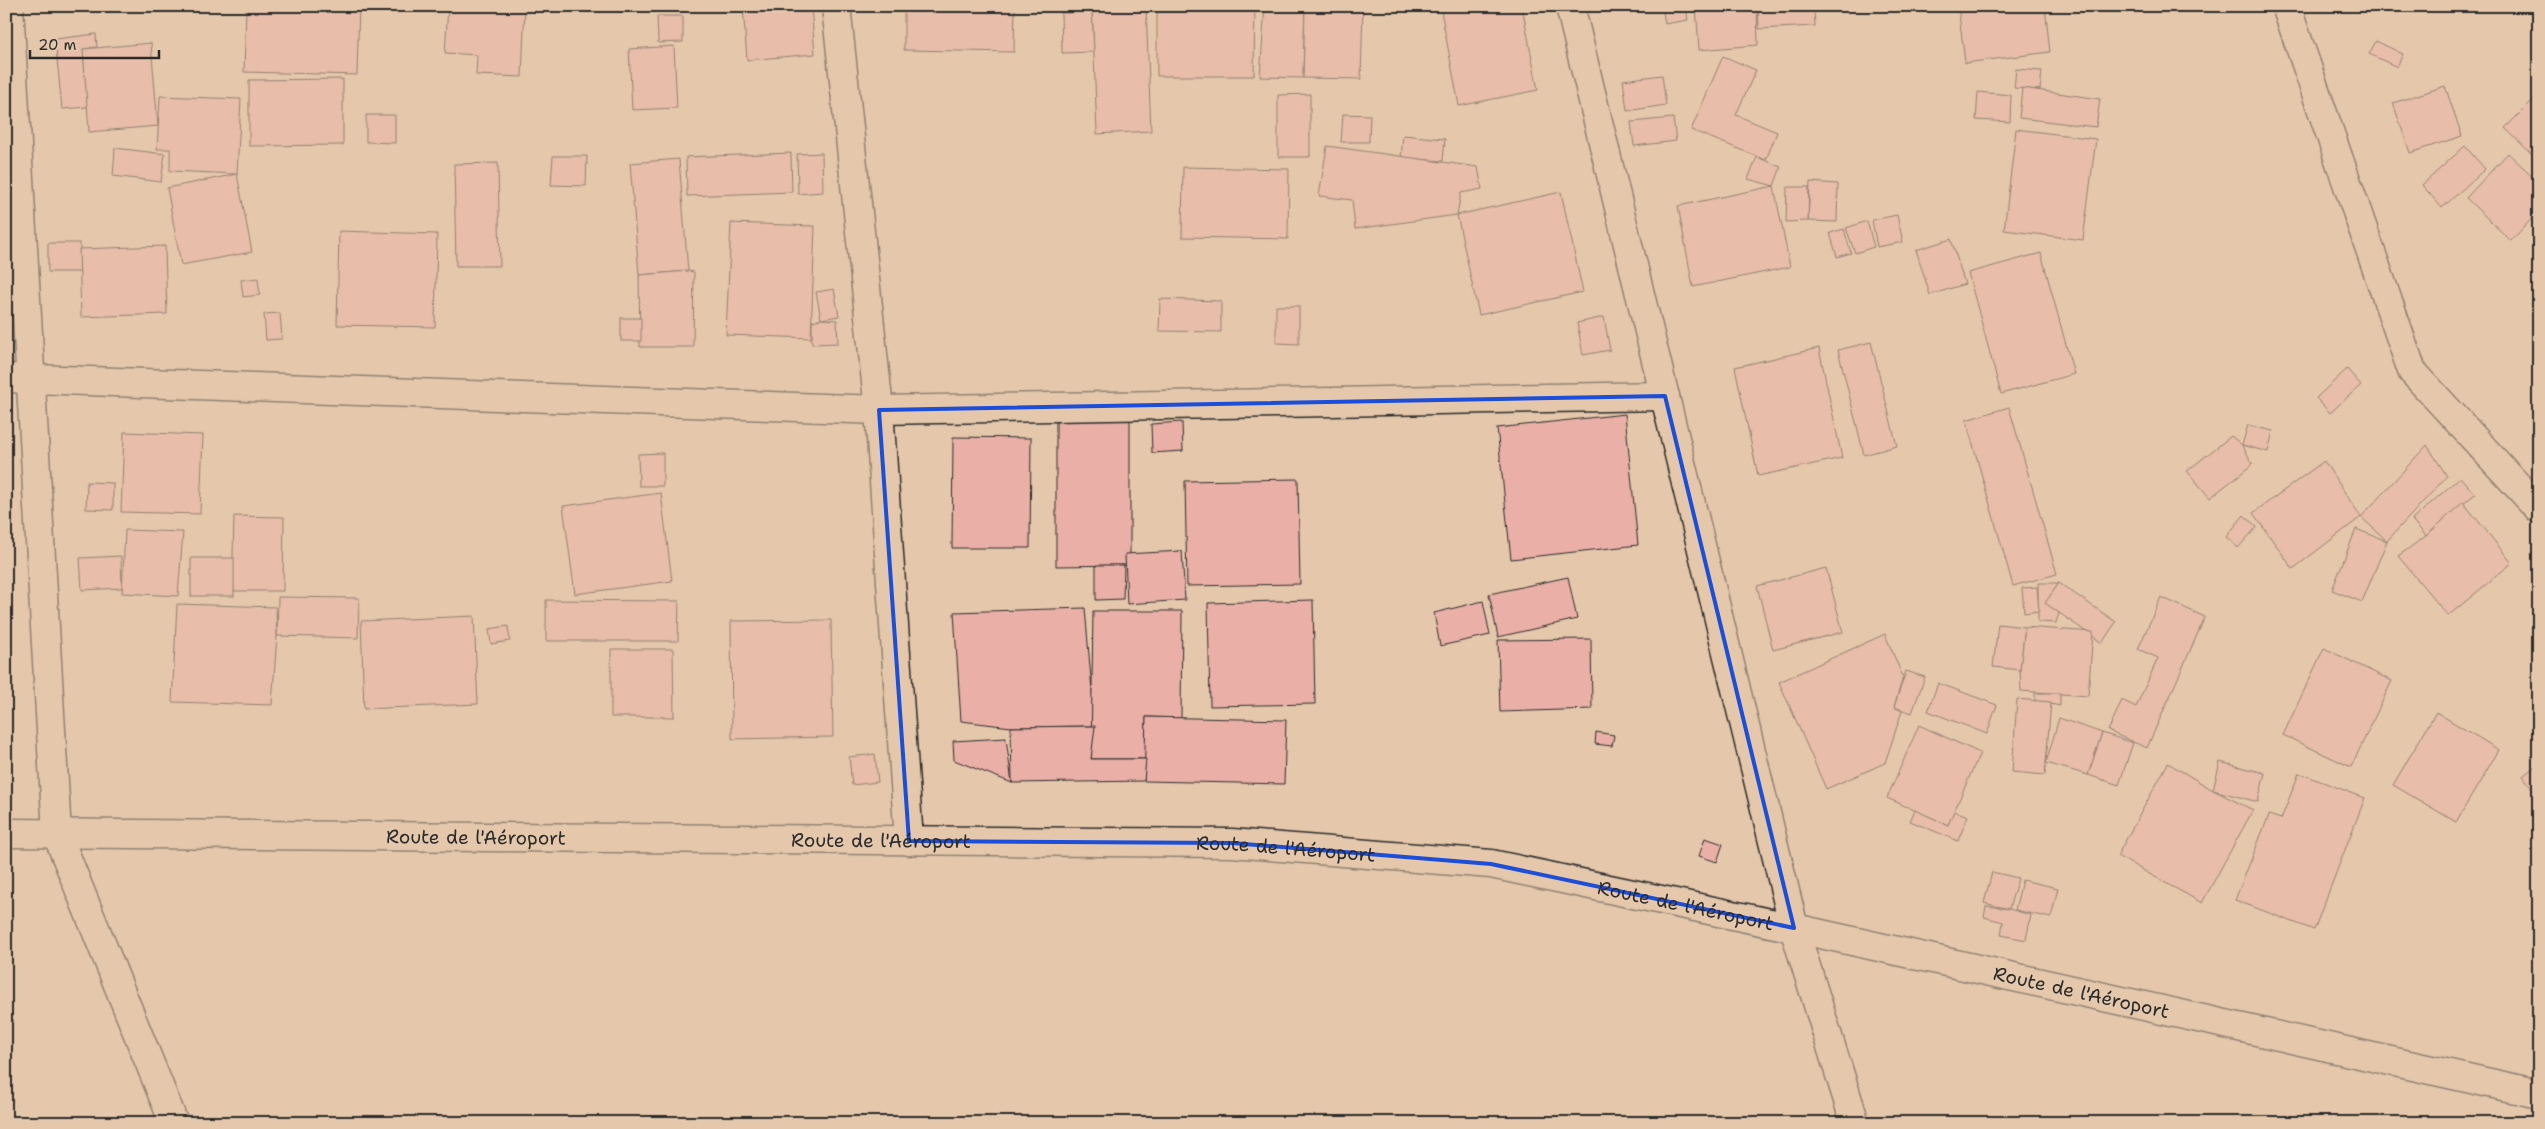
<svg xmlns="http://www.w3.org/2000/svg" width="2545" height="1129" font-family="'Shantell Sans',sans-serif">
	<rect width="100%" height="100%" fill="#e5c8ac"/>
	<filter id="ink" filterUnits="userSpaceOnUse"><feTurbulence type="fractalNoise" baseFrequency=".02" numOctaves="2"/><feDisplacementMap in="SourceGraphic" scale="10" xChannelSelector="R" yChannelSelector="G"/><feConvolveMatrix kernelMatrix="1 2 1 2 8 2 1 2 1" color-interpolation-filters="sRGB"/></filter>
	<g filter="url(#ink)">
		<g fill="#eab0a7" stroke="#2b2b2b">
			<polygon points="246,6 359,6 357,75 244,72"/>
			<polygon points="448,6 525,6 522,77 476,75 477,55 445,53"/>
			<polygon points="743,6 811,6 815,54 747,60"/>
			<polygon points="904,6 1015,6 1014,52 904,50"/>
			<polygon points="1092,6 1146,6 1151,131 1097,134"/>
			<polygon points="1157,6 1255,6 1254,76 1157,76"/>
			<polygon points="1265,6 1305,6 1303,78 1260,77"/>
			<polygon points="1305,6 1363,6 1361,79 1303,78"/>
			<polygon points="1440,6 1522,6 1538,90 1459,106"/>
			<polygon points="1662,6 1686,6 1688,20 1665,24"/>
			<polygon points="1696,6 1757,6 1758,45 1699,50"/>
			<polygon points="1758,6 1814,6 1815,26 1759,29"/>
			<polygon points="1958,6 2045,6 2050,52 1965,63"/>
			<polygon points="1092,12 1094,52 1062,53 1061,13"/>
			<polygon points="657,16 683,16 683,42 658,43"/>
			<polygon points="96,34 97,47 83,49 88,107 62,109 55,39"/>
			<polygon points="2376,41 2403,54 2397,67 2369,54"/>
			<polygon points="151,43 158,126 89,132 83,49"/>
			<polygon points="674,46 677,108 632,110 629,49"/>
			<polygon points="1723,56 1756,70 1736,115 1777,132 1766,160 1691,130"/>
			<polygon points="2016,69 2042,71 2040,90 2014,88"/>
			<polygon points="1662,75 1666,105 1627,111 1623,80"/>
			<polygon points="343,79 343,145 249,146 249,80"/>
			<polygon points="2445,86 2462,136 2410,153 2393,103"/>
			<polygon points="2022,88 2100,99 2096,127 2019,118"/>
			<polygon points="1978,92 2011,95 2010,122 1976,120"/>
			<polygon points="1310,94 1310,157 1278,157 1278,95"/>
			<polygon points="2539,94 2539,161 2505,128"/>
			<polygon points="160,96 241,99 237,174 170,171 170,149 157,149"/>
			<polygon points="1343,114 1370,115 1369,142 1341,142"/>
			<polygon points="366,115 395,115 395,143 366,142"/>
			<polygon points="1673,118 1676,141 1634,146 1631,122"/>
			<polygon points="2016,129 2096,139 2083,240 2004,230"/>
			<polygon points="1403,135 1445,139 1443,161 1401,158"/>
			<polygon points="1327,146 1478,167 1482,189 1461,193 1457,215 1355,229 1352,200 1319,196"/>
			<polygon points="2465,146 2485,169 2442,208 2422,185"/>
			<polygon points="115,148 165,154 161,182 113,176"/>
			<polygon points="791,153 792,192 687,196 686,157"/>
			<polygon points="822,153 823,192 798,194 797,154"/>
			<polygon points="2508,153 2539,182 2539,211 2511,241 2466,198"/>
			<polygon points="553,156 587,156 586,186 551,185"/>
			<polygon points="1757,157 1781,167 1774,186 1748,179"/>
			<polygon points="679,159 688,271 639,275 630,163"/>
			<polygon points="498,163 500,266 456,266 454,164"/>
			<polygon points="1183,167 1289,169 1288,239 1182,237"/>
			<polygon points="237,174 252,252 181,265 167,188"/>
			<polygon points="1810,182 1838,184 1837,222 1808,221"/>
			<polygon points="1774,186 1790,267 1693,287 1678,206"/>
			<polygon points="1787,187 1809,187 1808,221 1786,222"/>
			<polygon points="1561,192 1583,292 1479,315 1457,215"/>
			<polygon points="1897,215 1903,242 1877,247 1872,220"/>
			<polygon points="1867,221 1874,247 1855,253 1846,228"/>
			<polygon points="731,223 815,226 811,338 726,335"/>
			<polygon points="1844,229 1851,253 1837,257 1830,233"/>
			<polygon points="339,231 437,234 435,327 337,325"/>
			<polygon points="1951,239 1965,284 1930,295 1916,250"/>
			<polygon points="48,243 80,243 81,272 48,272"/>
			<polygon points="165,246 167,314 81,317 79,249"/>
			<polygon points="2041,253 2074,374 2001,394 1968,273"/>
			<polygon points="688,271 694,272 693,347 640,347 639,275"/>
			<polygon points="258,278 260,295 243,297 241,280"/>
			<polygon points="834,289 839,316 821,319 816,292"/>
			<polygon points="1160,299 1221,301 1221,332 1159,331"/>
			<polygon points="1276,306 1299,306 1299,344 1276,343"/>
			<polygon points="280,313 282,339 266,340 264,314"/>
			<polygon points="1604,317 1610,350 1583,355 1577,323"/>
			<rect x="621" y="318" width="20" height="23"/>
			<polygon points="821,319 837,320 838,343 812,344 812,321"/>
			<polygon points="1871,342 1897,446 1864,455 1838,350"/>
			<polygon points="1819,348 1842,458 1758,476 1735,367"/>
			<polygon points="2347,369 2361,385 2330,413 2316,398"/>
			<polygon points="2009,407 2057,574 2013,586 1966,420"/>
			<polygon points="1056,412 1130,412 1130,565 1056,566"/>
			<polygon points="1625,414 1638,545 1511,559 1497,428"/>
			<polygon points="1182,422 1183,451 1152,453 1151,424"/>
			<polygon points="2248,425 2273,431 2268,452 2242,445"/>
			<polygon points="124,432 203,435 200,514 121,512"/>
			<polygon points="2231,436 2242,445 2253,464 2210,498 2187,471"/>
			<polygon points="953,437 1031,438 1030,548 952,548"/>
			<polygon points="2427,445 2447,476 2387,541 2361,517"/>
			<polygon points="663,453 663,486 639,486 638,454"/>
			<polygon points="2324,461 2361,517 2293,569 2253,513"/>
			<polygon points="2460,477 2475,494 2426,536 2412,520"/>
			<polygon points="1298,479 1300,584 1187,586 1185,481"/>
			<polygon points="87,482 113,483 113,510 86,509"/>
			<polygon points="661,493 672,581 575,594 563,506"/>
			<polygon points="2463,502 2512,563 2448,616 2398,556 2426,536"/>
			<polygon points="2244,515 2257,527 2238,548 2226,537"/>
			<polygon points="234,516 284,517 283,591 232,591"/>
			<polygon points="2356,529 2387,541 2362,602 2332,590"/>
			<polygon points="125,530 183,532 178,596 122,593"/>
			<polygon points="1182,551 1185,600 1127,604 1125,554"/>
			<polygon points="121,556 122,588 82,590 80,558"/>
			<rect x="191" y="558" width="43" height="38"/>
			<polygon points="1096,565 1124,565 1123,599 1096,600"/>
			<polygon points="1826,568 1843,632 1773,650 1757,586"/>
			<polygon points="1568,577 1577,619 1498,637 1489,594"/>
			<polygon points="2038,583 2059,583 2048,600 2059,613 2056,623 2038,622"/>
			<polygon points="2059,583 2116,622 2102,643 2045,603"/>
			<polygon points="2037,587 2039,611 2024,613 2022,588"/>
			<polygon points="278,597 359,598 358,638 277,636"/>
			<polygon points="2161,597 2205,617 2147,748 2108,731 2122,700 2136,707 2158,658 2138,649"/>
			<polygon points="546,600 679,601 678,641 546,641"/>
			<polygon points="1313,600 1315,704 1210,706 1208,603"/>
			<polygon points="1483,601 1490,635 1440,646 1434,613"/>
			<polygon points="177,604 276,607 277,636 272,705 172,702"/>
			<polygon points="1085,608 1095,726 1011,727 961,721 954,612"/>
			<polygon points="1093,611 1182,611 1181,718 1146,717 1146,759 1091,759"/>
			<polygon points="474,616 478,704 364,709 361,621"/>
			<polygon points="831,620 833,737 732,739 731,621"/>
			<polygon points="1998,624 2025,627 2020,670 1993,667"/>
			<polygon points="508,626 510,641 491,644 489,629"/>
			<polygon points="2025,627 2093,632 2088,696 2021,691 2020,670"/>
			<polygon points="1885,634 1903,677 1894,707 1902,711 1885,763 1826,789 1779,682"/>
			<polygon points="1591,639 1592,709 1500,712 1498,640"/>
			<polygon points="2324,648 2392,681 2351,767 2283,735"/>
			<polygon points="611,649 673,649 674,717 611,717"/>
			<polygon points="1906,671 1925,677 1912,713 1894,707"/>
			<polygon points="1938,683 1997,705 1987,734 1928,711"/>
			<polygon points="2035,693 2060,693 2060,706 2035,701"/>
			<polygon points="2017,699 2051,702 2045,775 2012,772"/>
			<polygon points="2436,712 2499,750 2456,822 2393,785"/>
			<polygon points="1146,717 1286,720 1284,784 1144,781"/>
			<polygon points="2059,718 2102,733 2088,775 2046,763"/>
			<polygon points="1919,725 1980,753 1948,825 1887,798"/>
			<polygon points="1095,726 1091,759 1146,759 1144,781 1012,783 1011,727"/>
			<polygon points="1596,732 1614,735 1612,746 1595,744"/>
			<polygon points="2102,733 2133,743 2119,785 2088,775"/>
			<polygon points="1006,738 1012,783 954,760 953,741"/>
			<polygon points="875,754 878,782 852,785 849,757"/>
			<polygon points="2220,762 2265,773 2258,802 2213,790"/>
			<polygon points="2168,763 2213,790 2253,810 2202,903 2117,856"/>
			<polygon points="2539,763 2539,797 2523,776"/>
			<polygon points="2299,773 2365,798 2314,930 2235,900 2269,815 2281,819"/>
			<polygon points="1915,810 1948,825 1954,811 1968,816 1958,841 1910,821"/>
			<polygon points="1705,838 1723,844 1717,862 1699,856"/>
			<polygon points="1992,872 2018,878 2009,909 1984,903"/>
			<polygon points="2022,880 2058,888 2051,918 2015,910"/>
			<polygon points="1986,906 2009,909 2031,915 2026,940 2001,935 2003,922 1984,917"/>
		</g>
		<g fill="none" stroke-linecap="round" stroke-linejoin="round">
			<g stroke="#2b2b2b" stroke-width="31">
				<g id="minor">
					<polyline points="9,6 57,834 174,1123"/>
					<polyline points="836,6 879,410 909,841"/>
					<polyline points="1570,6 1794,928 1855,1123"/>
					<polyline points="2286,6 2412,371 2539,509"/>
					<polyline points="6,378 879,410 1665,396"/>
					<path id="s1" d="M6 833 1232 843 1491 864 1794 928 2539 1094"/>
				</g>
			</g>
			<use href="#minor" stroke="#e5c8ac" stroke-width="28"/>
		</g>
	</g>
	<path d="M0 0H2545V1129H0ZM1665 396 1794 928 1491 864 1232 843 909 841 879 410Z" fill="#e5c8ac" fill-opacity=".55" fill-rule="evenodd"/>
	<path fill="none" stroke="#1d4ed8" stroke-width="4" stroke-linejoin="round" d="M1665 396 1794 928 1491 864 1232 843 909 841 879 410Z"/>
	<g text-anchor="middle" dominant-baseline="central" stroke-width="4" stroke-linejoin="round" paint-order="stroke">
		<g font-size="19" fill="#2b2b2b" stroke="#e5c8ac">
			<text stroke="none"><textPath href="#s1" startOffset="470">Route de l'Aéroport</textPath></text>
			<text stroke="none"><textPath href="#s1" startOffset="875">Route de l'Aéroport</textPath></text>
			<text stroke="none"><textPath href="#s1" startOffset="1280">Route de l'Aéroport</textPath></text>
			<text stroke="none"><textPath href="#s1" startOffset="1685">Route de l'Aéroport</textPath></text>
			<text stroke="none"><textPath href="#s1" startOffset="2090">Route de l'Aéroport</textPath></text>
		</g>
	</g>
	<rect width="2545" height="1129" fill="none" stroke="#e5c8ac" stroke-width="25"/>
	<rect x="12" y="12" width="2520" height="1104" fill="none" stroke="#2b2b2b" stroke-width="2" filter="url(#ink)"/>
	<path d="M30 50v8h129v-8" fill="none" stroke="#2b2b2b" stroke-width="2.5"/>
	<text x="38" y="50" font-size="15" fill="#2b2b2b" stroke="#e5c8ac" stroke-width="4" paint-order="stroke">20 m</text>
</svg>
